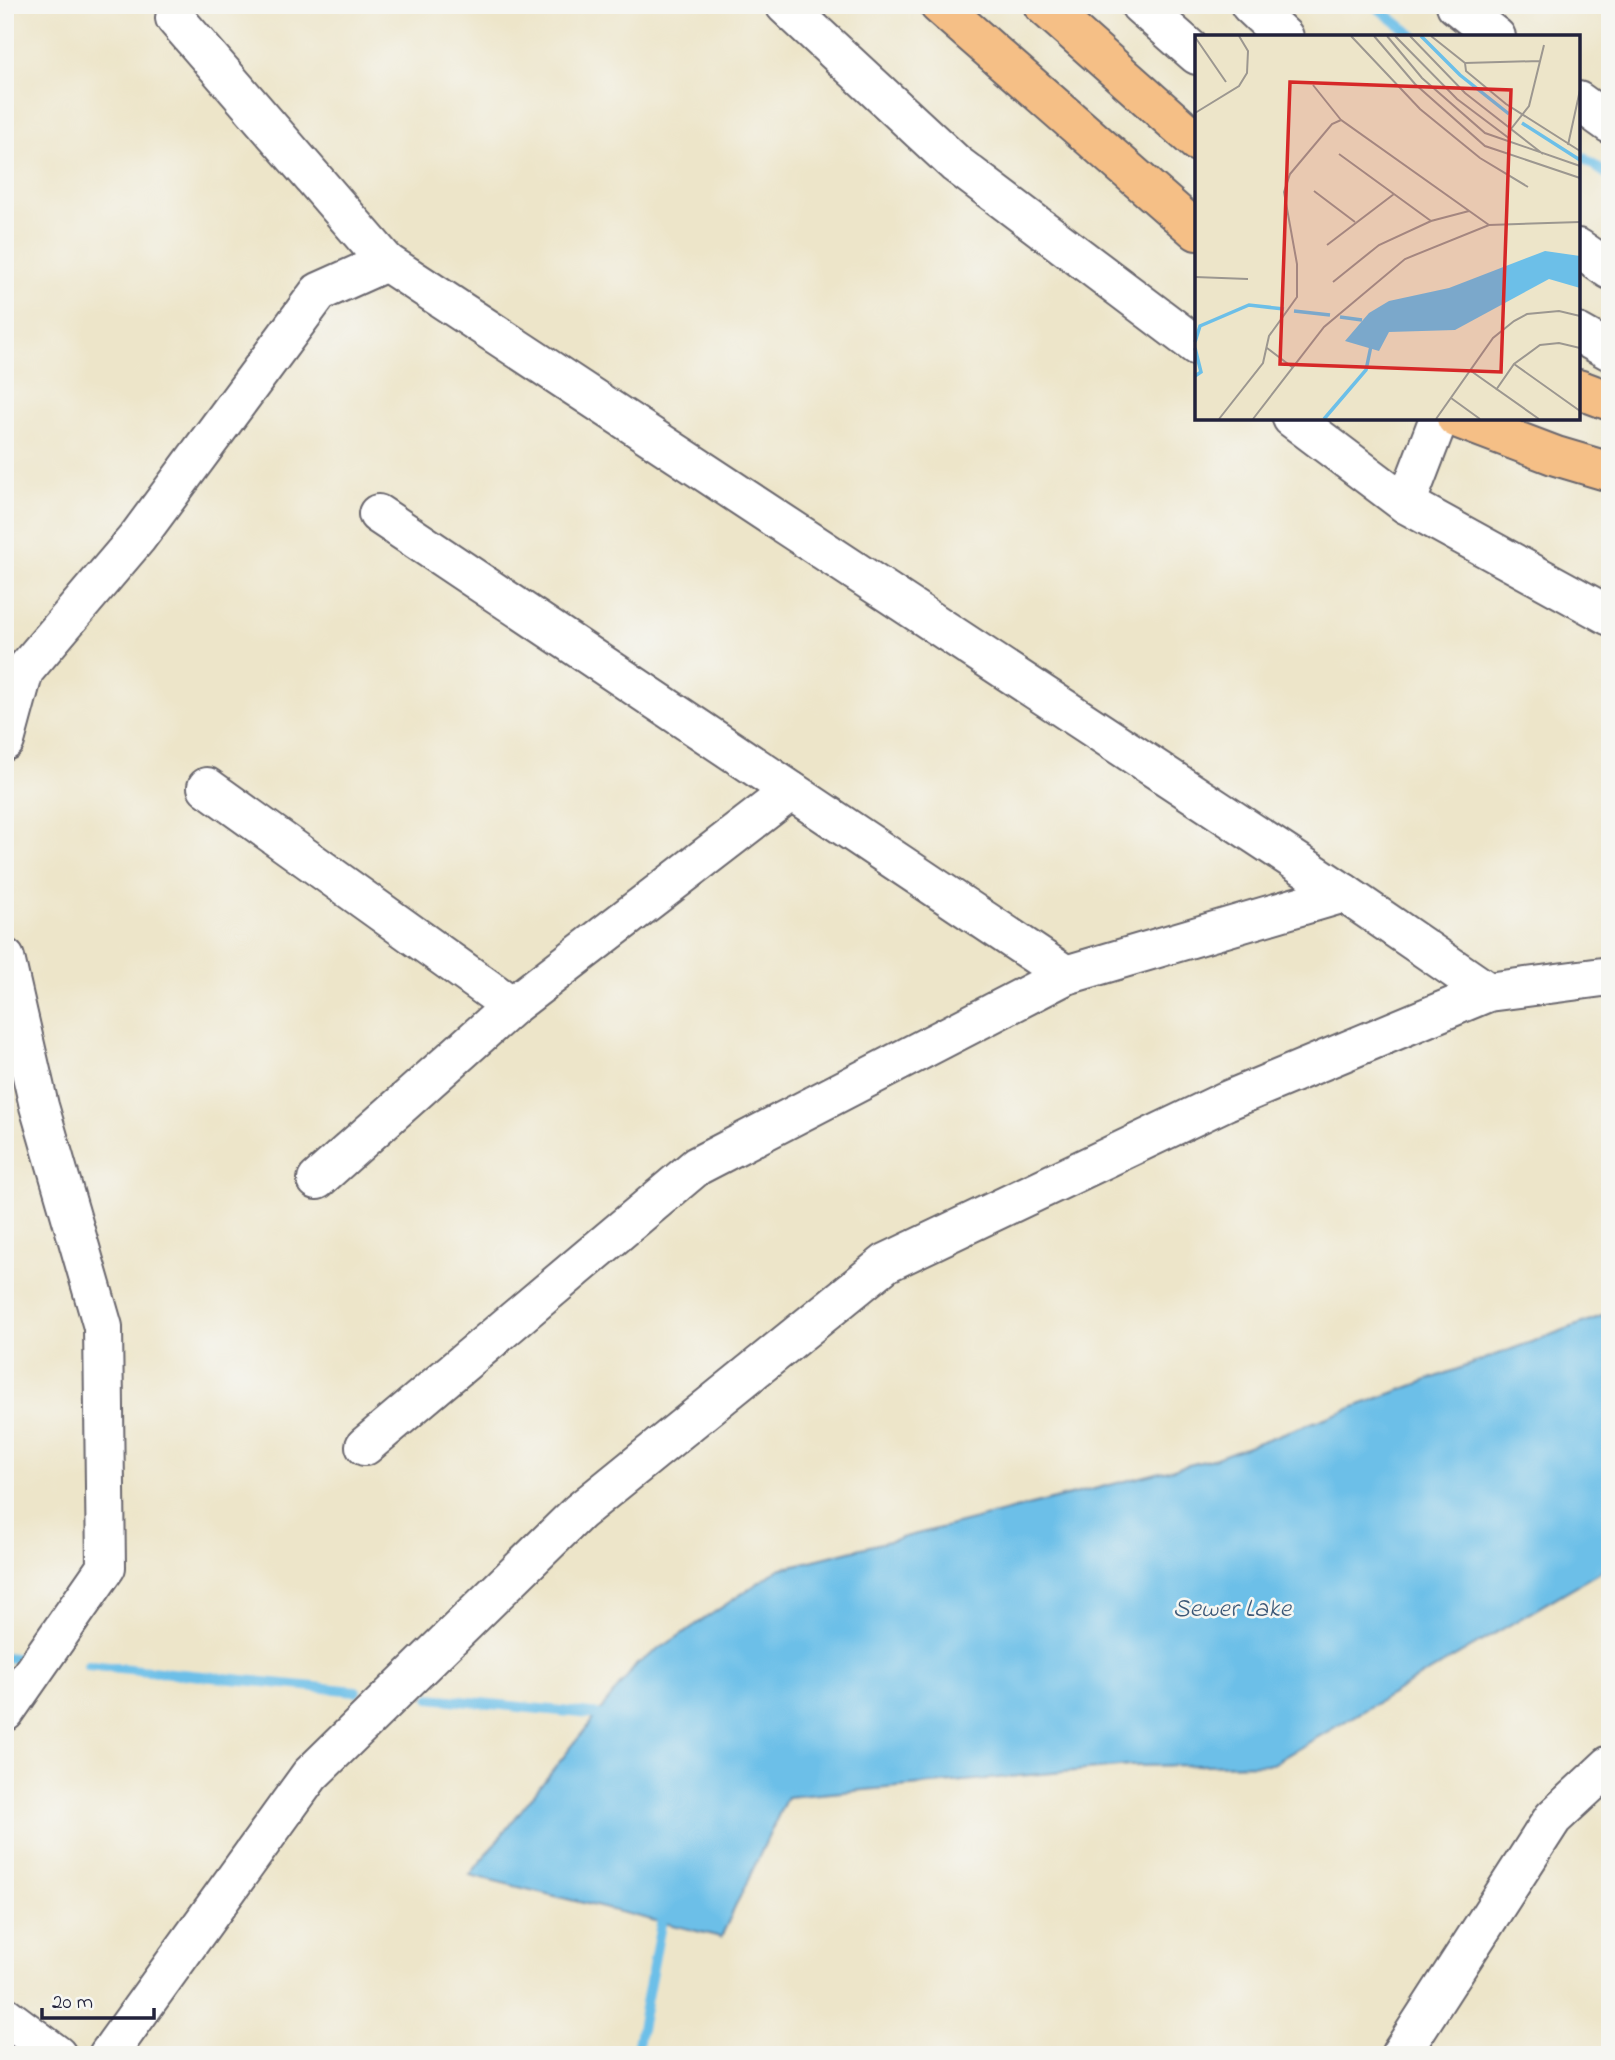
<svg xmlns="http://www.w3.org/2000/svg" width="1615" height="2060" font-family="'Indie Flower',sans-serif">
	<rect width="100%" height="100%" fill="#f6f6f2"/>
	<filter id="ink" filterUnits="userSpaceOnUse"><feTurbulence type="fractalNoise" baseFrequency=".0143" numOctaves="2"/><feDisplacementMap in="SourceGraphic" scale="14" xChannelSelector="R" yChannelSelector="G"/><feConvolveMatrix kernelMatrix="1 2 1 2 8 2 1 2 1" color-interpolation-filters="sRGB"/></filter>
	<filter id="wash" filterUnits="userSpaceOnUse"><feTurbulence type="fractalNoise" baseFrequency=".00686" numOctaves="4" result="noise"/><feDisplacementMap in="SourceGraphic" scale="28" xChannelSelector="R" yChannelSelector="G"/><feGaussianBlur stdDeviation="1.57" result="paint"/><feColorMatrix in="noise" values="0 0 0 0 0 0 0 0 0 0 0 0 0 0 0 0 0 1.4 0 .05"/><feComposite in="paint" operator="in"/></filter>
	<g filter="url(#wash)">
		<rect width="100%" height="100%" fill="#ede5c9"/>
		<polygon fill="#6cbfe8" stroke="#477092" stroke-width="2" points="1610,1313 1610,1566 1272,1764 1130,1766 787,1797 721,1937 470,1875 637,1664 779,1569 1216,1458"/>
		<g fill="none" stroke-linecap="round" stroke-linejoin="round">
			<g stroke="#6cbfe8" stroke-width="10">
				<polyline points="1374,5 1415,37"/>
				<polyline points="1578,154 1609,176"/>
				<polyline points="5,1657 23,1659"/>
				<polyline points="88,1665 356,1691"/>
				<polyline points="430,1698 611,1716"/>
				<polyline points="636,2055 664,1909"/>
			</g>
		</g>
	</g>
	<g filter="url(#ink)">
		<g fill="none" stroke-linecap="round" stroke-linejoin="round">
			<g stroke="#69666d" stroke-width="42">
				<g id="minor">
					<polyline points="785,5 956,164 1197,346"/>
					<polyline points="1140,5 1197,55"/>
					<polyline points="1250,5 1284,37"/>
					<polyline points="1456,5 1496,37"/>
					<polyline points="175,18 386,262"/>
					<polyline points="1578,101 1610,124"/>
					<polyline points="1578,248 1610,270"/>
					<polyline points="1578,333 1610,351"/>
					<polyline points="1292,418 1406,504 1610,616"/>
					<polyline points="1406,504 1439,418"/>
					<polyline points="378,514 1066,975"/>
					<polyline points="5,741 24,671 137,538 319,292 386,262 1344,893 1488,992"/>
					<polyline points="207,787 512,1006"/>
					<polyline points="5,958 39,1106 103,1327 106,1567 5,1712"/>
					<polyline points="317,1180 512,1006 791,791"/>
					<polyline points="365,1446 697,1166 1066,975 1344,893"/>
					<polyline points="5,2016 57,2055"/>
					<polyline points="108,2055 310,1775 579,1512 886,1263 1226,1101 1488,992 1610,976"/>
					<polyline points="1400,2055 1553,1818 1610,1765"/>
				</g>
			</g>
			<g stroke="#69666d" stroke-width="42">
				<g id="major">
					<polyline points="939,5 1197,231"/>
					<polyline points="1043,5 1197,142"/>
					<polyline points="1578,389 1610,401"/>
					<polyline points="1456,418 1556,456 1610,472"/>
				</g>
			</g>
			<use href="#minor" stroke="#fff" stroke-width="38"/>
			<use href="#major" stroke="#f5bf86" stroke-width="38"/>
		</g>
	</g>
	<g text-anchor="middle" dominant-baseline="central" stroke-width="5" stroke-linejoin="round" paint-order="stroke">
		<g font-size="26" font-style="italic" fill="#3c5978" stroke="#f6f6f2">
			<text x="1232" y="1610">Sewer Lake</text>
		</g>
	</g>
	<g transform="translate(1195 35)">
		<rect width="385" height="385" fill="#ede5c9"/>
		<path d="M350 216 385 221V253L354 244 260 295 194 297 184 316 150 306 174 278 194 266 254 253Z" fill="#6cbfe8"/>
		<path fill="none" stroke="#6cbfe8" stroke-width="3.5" d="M226 1 265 40 314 79M327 88 385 125M99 276 135 280M145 282 167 285M0 307 5 291 54 270 89 274M0 313 6 337 0 341M129 384 171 335 176 311"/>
		<path fill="none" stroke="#9c9790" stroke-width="2" d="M156 1 225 74 285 123 333 152M179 1 220 49 290 111 385 143M192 1 227 43 290 98 385 131M200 1 262 64 315 104M215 1 270 58 316 94M236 1 270 28 345 26M0 2 31 47M270 28 271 36 311 69 385 116M118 50 146 85M0 78 44 51 52 38 53 16 44 1M373 110 385 55M144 119 236 186M348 119 316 94 334 71 349 10M119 156 160 187M132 210 199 159M0 242 53 244M138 247 184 210 236 186 274 176M72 313 97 332M319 329 385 376M276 336 344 384M301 355 319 329 345 310 364 308 385 313M256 363 285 384M24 384 68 328 74 301 102 262V229L89 157 95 139 137 89 146 85 294 190M58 384 129 292 210 224 294 190 385 187M241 384 298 303 319 286 332 279 364 276 385 281"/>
		<path fill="#d62828" fill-opacity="0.15" stroke="#d62828" stroke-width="3.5" d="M95 47 316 55 306 337 85 329Z"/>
		<rect width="385" height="385" fill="none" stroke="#22223b" stroke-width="3.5"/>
	</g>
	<rect width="1615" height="2060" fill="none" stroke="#f6f6f2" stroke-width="28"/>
	<path d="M42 2008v10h112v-10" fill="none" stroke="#22223b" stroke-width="3.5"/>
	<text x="52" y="2008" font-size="21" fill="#22223b" stroke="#f6f6f2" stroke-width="5" paint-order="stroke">20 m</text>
</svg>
